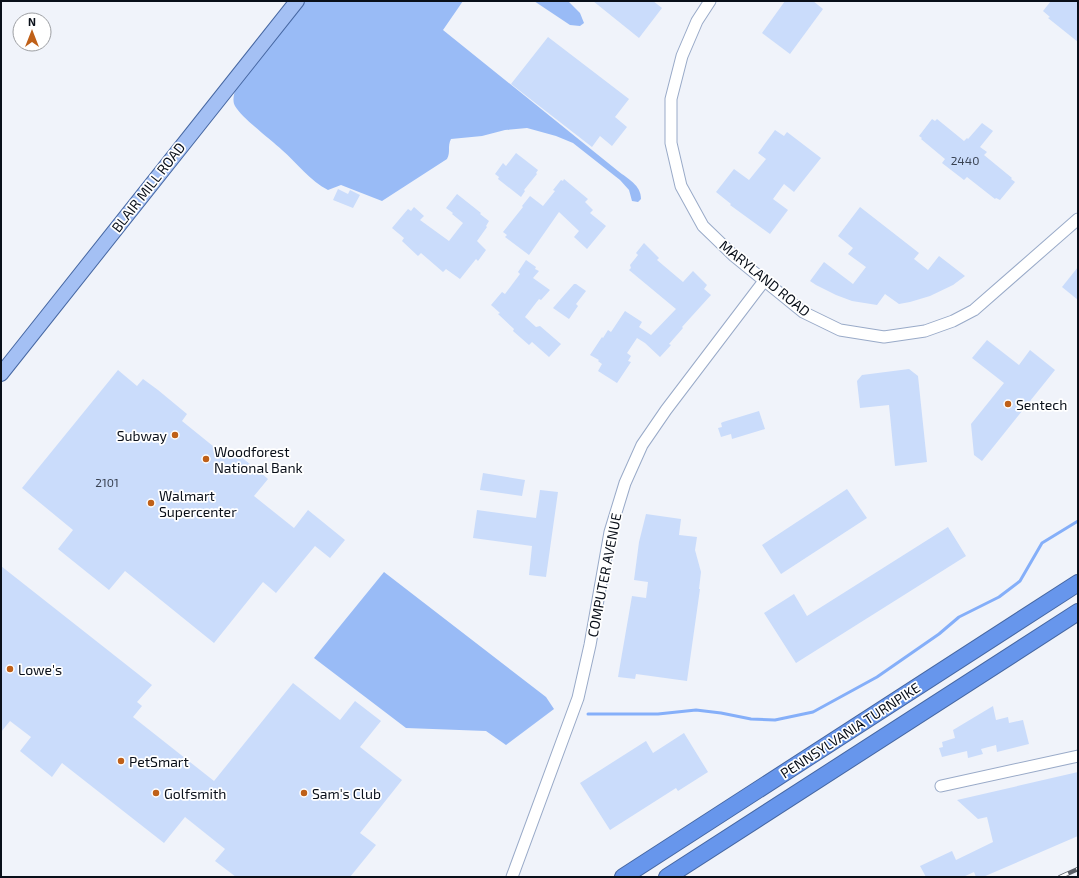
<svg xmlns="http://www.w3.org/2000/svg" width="1079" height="878" font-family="'Exo 2',sans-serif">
	<rect width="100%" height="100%" fill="#f0f3fa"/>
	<g fill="#99bbf6">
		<path d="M305 1H463L443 30 618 171C628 179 641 185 641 199L638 202 632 201 629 190 620 180 573 143 556 136 527 128 505 130 482 136 451 139C447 147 451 151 447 159L382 201 341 185 328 190C310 181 297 163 282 150 270 139 242 118 235 106 232 101 234 93 236 88Z"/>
		<polygon points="534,1 568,1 580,13 584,23 580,26 570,25"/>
		<polygon points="384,572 546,697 554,709 506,745 486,731 406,728 314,658"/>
	</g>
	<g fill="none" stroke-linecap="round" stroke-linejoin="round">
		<polyline stroke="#85aff9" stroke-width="3" points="588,714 658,714 696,710 721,713 751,719 775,720 813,712 877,677 939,634 959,617 999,597 1020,581 1042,543 1078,521"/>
	</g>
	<g fill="#cadcfb">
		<polygon points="593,1 653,1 662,8 639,38"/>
		<polygon points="785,1 813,1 823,9 790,54 762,33"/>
		<polygon points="1051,1 1078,1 1078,42 1048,18 1050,17 1043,11"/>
		<polygon points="548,37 629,99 615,117 627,127 612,146 600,136 592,147 511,84"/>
		<polygon points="932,119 935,121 937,119 964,141 967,138 968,139 982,123 993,131 980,147 987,152 984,155 1012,178 1011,179 1015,182 1000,200 996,198 995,199 967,177 964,180 942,163 945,159 921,139 922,138 919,136"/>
		<polygon points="775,130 784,136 787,132 821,158 794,192 784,184 773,199 788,210 770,234 730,205 731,204 716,192 734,169 749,180 766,159 758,153"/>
		<polygon points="516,153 538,170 536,173 537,174 524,190 525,191 521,197 498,179 499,177 495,174 503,163 506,166"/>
		<polygon points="564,179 588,199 585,202 593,210 590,213 606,226 587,249 574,237 579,231 559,212 529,255 505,237 507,235 503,232 523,207 522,206 530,196 543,206 555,191 553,190 561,180 563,181"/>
		<polygon points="338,189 348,194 350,190 360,195 353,208 333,200"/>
		<polygon points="457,194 481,213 480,214 489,221 486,226 487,227 477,241 486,250 478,261 476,259 460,279 446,269 443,272 421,253 418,256 402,241 404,238 392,228 408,209 411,211 414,207 424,216 420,220 449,241 463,223 452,214 453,213 446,208"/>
		<polygon points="860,207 919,253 914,259 928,270 939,256 965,276 953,285 930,296 910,302 899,304 885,294 877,305 852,301 836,295 816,285 810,281 824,262 853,284 866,267 848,254 853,248 838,236"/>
		<polygon points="644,243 659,258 657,260 683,282 693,271 707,285 704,289 711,295 682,327 683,328 669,344 671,345 660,357 645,343 637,338 627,353 631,356 628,361 631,362 617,383 598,371 602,364 598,361 599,360 590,355 602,337 603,338 608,330 611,332 625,311 642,322 639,327 651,335 676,309 629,270 631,268 630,265 638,255 636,253"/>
		<polygon points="526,260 536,267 535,269 539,271 533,278 550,290 541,300 539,299 525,317 536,327 540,326 561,344 549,357 532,342 529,345 513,331 514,329 498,314 500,313 491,305 502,292 505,294 520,274 518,272"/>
		<polygon points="1078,267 1078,300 1062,287"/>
		<polygon points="574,284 576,284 586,291 576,304 578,306 569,319 553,308"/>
		<polygon points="987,340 1019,365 1030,350 1055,370 982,461 974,455 971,424 1004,383 972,358"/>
		<polygon points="909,369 918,376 927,462 895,466 889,405 860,408 857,381 862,375"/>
		<polygon points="118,370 137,386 143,379 158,390 187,414 182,421 229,459 235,452 261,473 268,479 254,496 294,528 308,510 345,540 330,558 315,546 276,593 263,582 214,643 125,571 109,590 58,549 73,530 22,488"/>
		<polygon points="759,411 765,429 732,439 731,434 721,437 718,428 722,427 721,423 723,422"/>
		<polygon points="483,473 525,480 522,496 480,490"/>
		<polygon points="847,489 867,518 781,574 762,545"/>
		<polygon points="540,490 558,492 546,577 529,575 532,546 473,538 477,510 536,518"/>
		<polygon points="646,514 681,519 679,535 697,537 695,550 701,572 699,589 700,589 687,681 636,674 635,679 618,677 632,596 646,598 648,582 634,580 639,542"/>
		<polygon points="948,527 966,556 796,663 764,613 794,594 807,616"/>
		<polygon points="1,566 152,685 137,702 142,706 133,717 214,781 293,683 340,720 355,701 381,721 360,747 402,780 360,833 376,845 350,877 236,877 215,861 225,849 185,817 164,843 62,763 52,777 20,751 31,737 10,721 1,732"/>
		<polygon points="993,706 996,720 1008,717 1009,723 1023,720 1029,744 997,752 996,745 981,749 983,754 968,758 967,751 942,757 939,748 943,747 942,742 955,738 953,730"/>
		<polygon points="684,733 708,772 678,791 676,788 610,830 580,783 646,741 653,753"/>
		<polygon points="1078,772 1078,836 983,877 976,877 974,872 963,877 926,877 920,866 952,851 956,860 993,842 987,817 978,819 957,800"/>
	</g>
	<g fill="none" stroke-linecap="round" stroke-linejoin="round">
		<g stroke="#99aac8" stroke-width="13">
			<g id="minor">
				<polyline points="710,1 697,21 682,56 671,99 671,143 681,186 703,226 734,256 803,312 840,330 884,337 925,331 953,321 974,310 1078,219"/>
				<polyline points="941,786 1078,756"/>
				<polyline points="512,877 578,698 590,645 610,532 625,483 642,445 666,410 764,281"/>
			</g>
		</g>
		<g stroke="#4667a2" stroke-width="16">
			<polyline id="major" points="1,374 297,1"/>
		</g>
		<g stroke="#4667a2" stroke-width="18">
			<g id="highway">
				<polyline points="623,877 1078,583"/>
				<polyline points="667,877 1078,612"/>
			</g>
		</g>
		<use href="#minor" stroke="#fff" stroke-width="11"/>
		<use href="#major" stroke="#a4c0f4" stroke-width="14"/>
		<use href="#highway" stroke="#6796ec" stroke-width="16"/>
		<g stroke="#5a5f68" stroke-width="4.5">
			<polyline id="rail" points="1060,877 1078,869"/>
		</g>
		<use href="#rail" stroke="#fff" stroke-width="3" stroke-dasharray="9" stroke-linecap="butt"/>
	</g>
	<g fill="#bf6018" stroke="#fff" stroke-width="1.5">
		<circle cx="1008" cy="404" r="4"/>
		<circle cx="175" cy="435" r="4"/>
		<circle cx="206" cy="459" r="4"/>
		<circle cx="151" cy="503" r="4"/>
		<circle cx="10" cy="669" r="4"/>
		<circle cx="121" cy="761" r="4"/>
		<circle cx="156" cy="793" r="4"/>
		<circle cx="304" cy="793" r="4"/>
	</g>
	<g text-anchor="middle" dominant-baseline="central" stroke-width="3.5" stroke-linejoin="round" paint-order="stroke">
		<g font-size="12" fill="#394252">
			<text x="965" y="160">2440</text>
			<text x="107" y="482">2101</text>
		</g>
		<g font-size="14" fill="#090f19" stroke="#fff">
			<text transform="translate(148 187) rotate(-52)">BLAIR MILL ROAD</text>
			<text transform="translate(765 278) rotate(39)">MARYLAND ROAD</text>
			<text transform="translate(604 575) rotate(-79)">COMPUTER AVENUE</text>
			<text transform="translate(850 730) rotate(-33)">PENNSYLVANIA TURNPIKE</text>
		</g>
		<g font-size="14" fill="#090f19" stroke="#fff" text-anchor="start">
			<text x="1016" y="404">Sentech</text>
			<text x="167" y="435" text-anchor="end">Subway</text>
			<text x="214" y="451">Woodforest<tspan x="214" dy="16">National Bank</tspan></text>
			<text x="159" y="495">Walmart<tspan x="159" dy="16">Supercenter</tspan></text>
			<text x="18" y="669">Lowe's</text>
			<text x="129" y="761">PetSmart</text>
			<text x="164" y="793">Golfsmith</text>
			<text x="312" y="793">Sam's Club</text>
		</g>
	</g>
	<rect width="1079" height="878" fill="none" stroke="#090f19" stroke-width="4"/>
	<g transform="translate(32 32)"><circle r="19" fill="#ffffff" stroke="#9d9fa3"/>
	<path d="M0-3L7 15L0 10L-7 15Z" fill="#bf6018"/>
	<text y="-6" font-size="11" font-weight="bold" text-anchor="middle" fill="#090f19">N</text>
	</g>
</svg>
